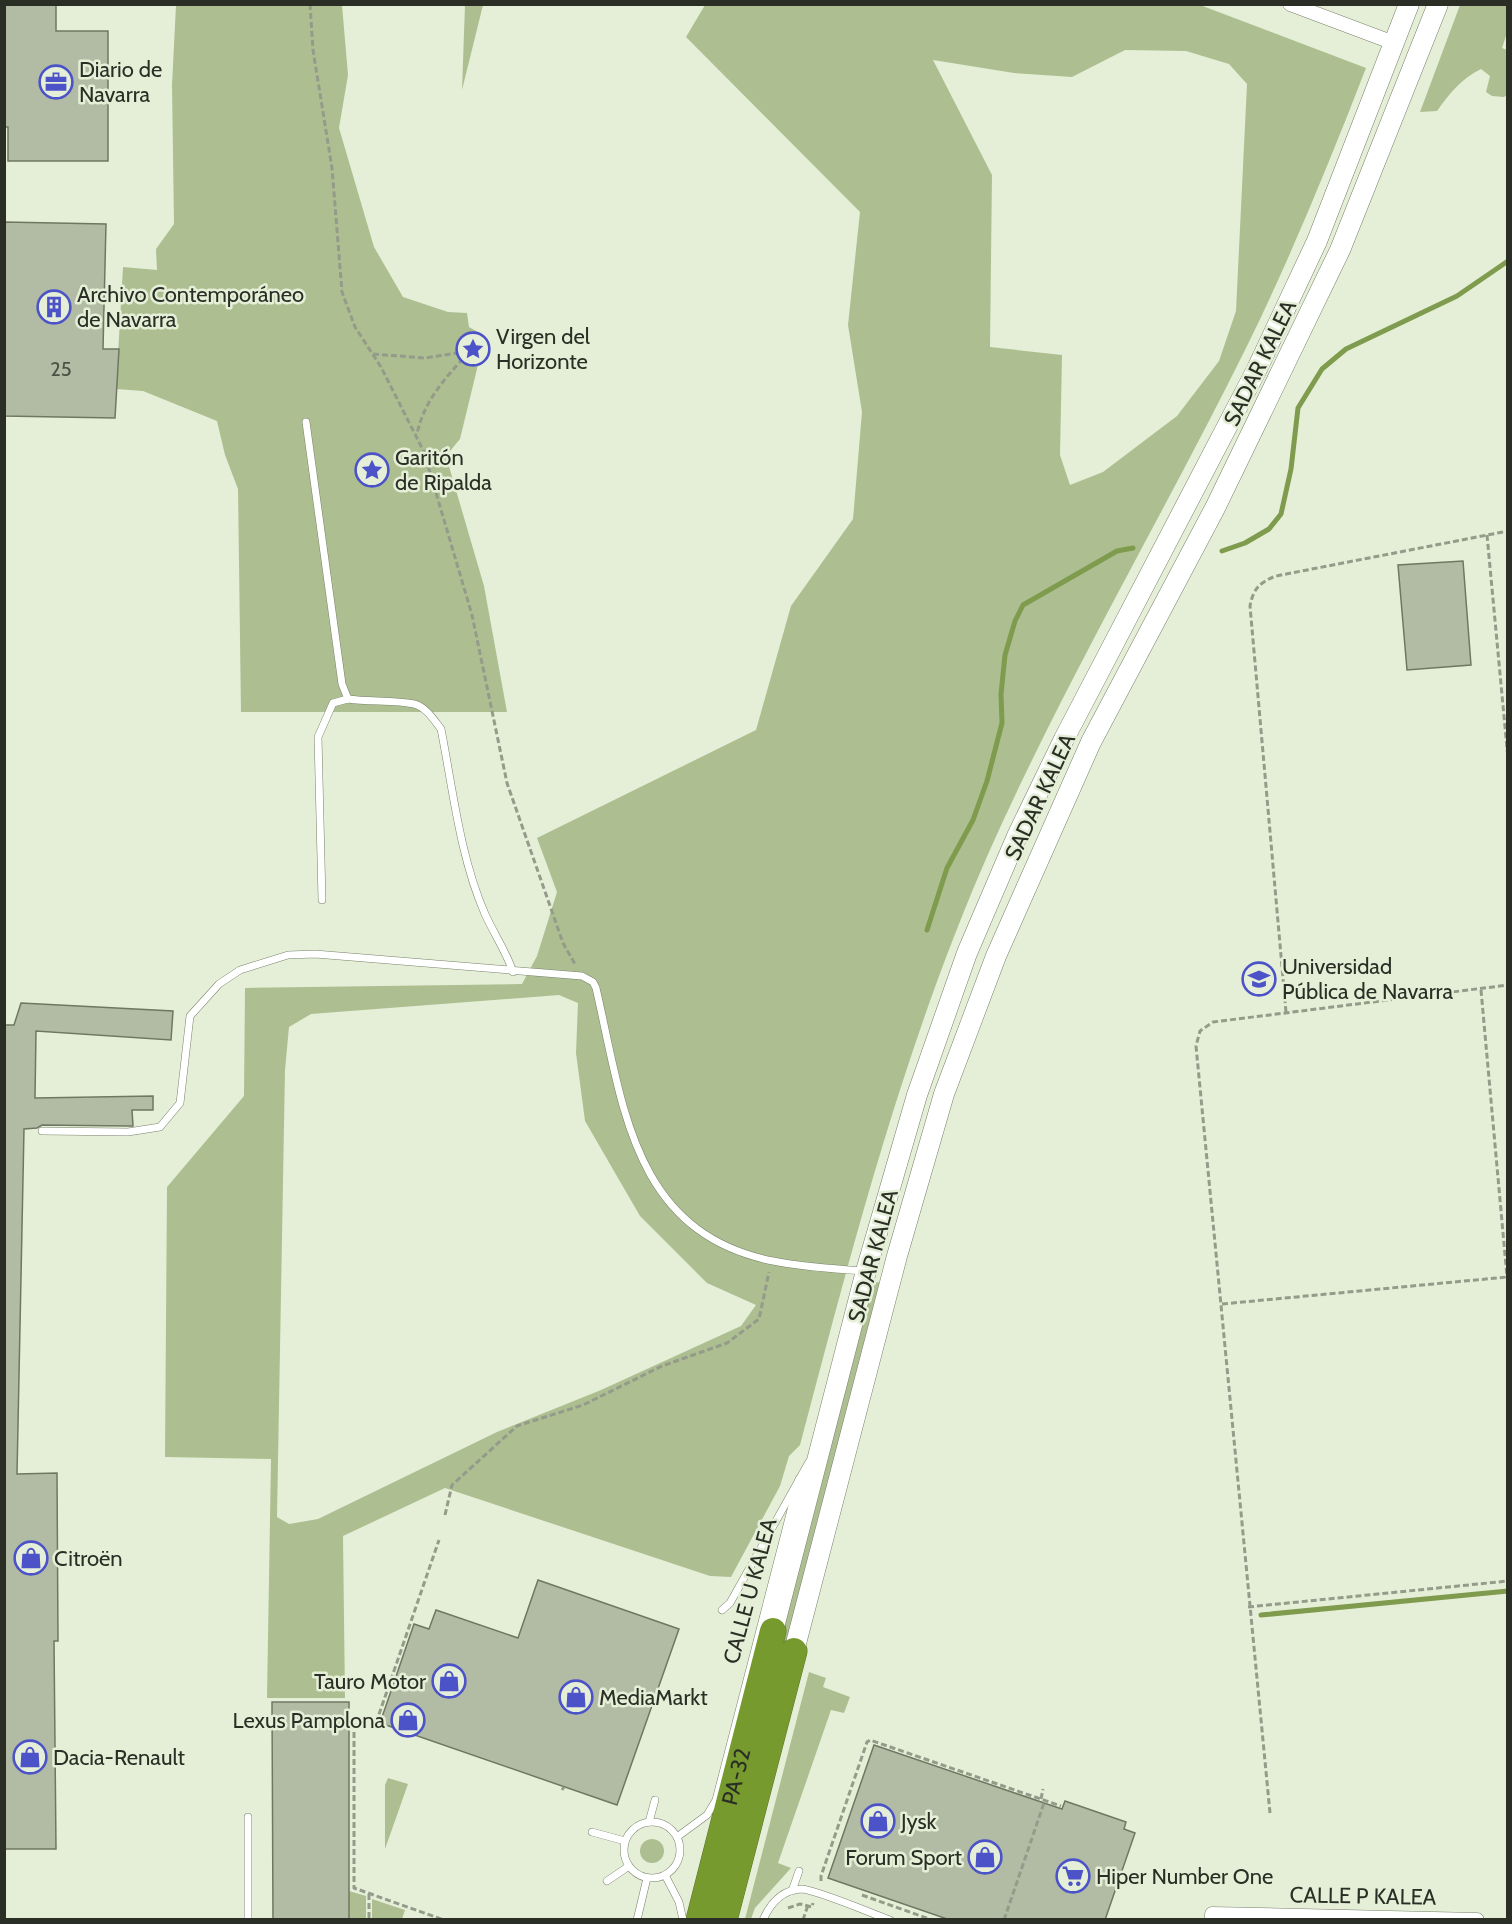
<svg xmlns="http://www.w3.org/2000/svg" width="1512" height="1924" font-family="Cabin,sans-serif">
	<rect width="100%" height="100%" fill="#e5efd7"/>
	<g fill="#adbf91" fill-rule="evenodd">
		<polygon points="176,5 342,5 348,75 339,128 374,247 403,297 448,312 467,313 469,327 485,336 460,439 446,456 484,586 507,712 241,712 238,489 225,455 217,421 143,391 116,389 123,267 157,270 156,249 174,224 172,85"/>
		<polygon points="465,5 483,5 462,90"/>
		<path d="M705 5H1200L1366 68C1330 161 1292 254 1248 344 1164 514 1066 679 989 852 905 1043 853 1244 800 1445L789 1456 780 1486 731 1577 710 1576 445 1488 343 1536 345 1698H267L271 1459 165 1457 167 1187 244 1096 245 988 522 984 537 956 557 892 537 838 756 730 791 606 853 519 862 412 848 325 860 212 686 37ZM1125 50 1186 51 1229 64 1247 84 1236 311 1219 361 1177 416 1103 472 1070 485 1060 455 1062 355 990 347 992 175 933 60 1014 73 1072 77ZM559 995 578 1003 576 1053 585 1121 640 1216 707 1283 756 1305 741 1326 601 1390 497 1432 318 1519 289 1524 277 1517 285 1070 289 1027 311 1014Z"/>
		<path d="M1460 5H1507V33L1502 48 1507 50V95L1504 97 1492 96 1486 92 1490 76 1481 69C1462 78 1449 94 1437 111L1420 112Z"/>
		<polygon points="873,1281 881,1283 714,1919 706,1920"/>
		<polygon points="809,1672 826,1678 823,1687 850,1697 844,1713 831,1710 778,1863 791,1868 755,1908 751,1919 745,1919"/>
		<polygon points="388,1778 408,1784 385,1849 385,1785"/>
		<circle cx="652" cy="1851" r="12"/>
		<polygon points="349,1891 366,1896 366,1919 349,1920"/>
		<polygon points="372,1899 405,1910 402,1919 372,1919"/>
	</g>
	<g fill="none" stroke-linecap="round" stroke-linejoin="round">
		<g stroke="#7f9b4d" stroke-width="5">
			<polyline points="1222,551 1245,543 1269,529 1281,514 1291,469 1298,408 1322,369 1346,349 1457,296 1508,261"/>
			<polyline points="927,930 947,868 973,820 987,781 1002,723 1001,694 1005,655 1015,621 1023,605 1117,551 1133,548"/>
			<polyline points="1261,1615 1508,1591"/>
		</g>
	</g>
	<g fill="#b2bca5" stroke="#6f7762" stroke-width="1.5">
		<polygon points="4,4 56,4 56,31 108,31 108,161 8,161 8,127 4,127"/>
		<polygon points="4,222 106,224 103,349 119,349 115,418 4,416"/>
		<polygon points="1463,561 1471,665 1407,670 1398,565"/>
		<polygon points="21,1003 173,1011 171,1040 36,1031 35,1098 153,1096 153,1110 132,1110 133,1126 128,1126 42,1125 37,1128 24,1129 17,1474 57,1473 58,1641 54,1641 56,1849 4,1849 4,1025 14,1025"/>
		<polygon points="538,1580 679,1629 617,1805 380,1723 414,1624 429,1629 436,1610 518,1638"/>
		<polygon points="272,1702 349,1702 349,1920 273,1920"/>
		<polygon points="874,1745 1050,1805 1062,1809 1065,1801 1126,1822 1124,1829 1135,1833 1105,1920 950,1920 828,1878"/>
	</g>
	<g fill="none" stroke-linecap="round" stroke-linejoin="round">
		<g stroke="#78816b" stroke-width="8">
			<g id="lane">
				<path d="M306 422 342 684 348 699C369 702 394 700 414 704 426 707 434 720 441 729 453 790 460 857 485 914 494 934 506 951 513 972"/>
				<polyline points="322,900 318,737 333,703 348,699"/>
				<path d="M42 1131 128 1132 160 1127 180 1103 190 1016 219 984 240 970 288 955 315 954 582 976 593 982 596 988C623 1104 632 1233 773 1261 803 1267 833 1269 864 1271"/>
				<polyline points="722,1610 730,1603 809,1462"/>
				<circle cx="652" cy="1850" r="28"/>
				<polyline points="649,1822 655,1800"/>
				<polyline points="592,1832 625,1841"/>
				<polyline points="677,1837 707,1815 716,1800 799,1479"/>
				<polyline points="665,1875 679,1902 683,1920"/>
				<polyline points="607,1881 629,1866"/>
				<polyline points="792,1891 799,1871"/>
				<polyline points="248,1920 248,1817"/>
				<polyline points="637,1920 647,1878"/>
				<path d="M763 1920C770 1904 782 1890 801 1889 815 1889 873 1914 890 1920"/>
			</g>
		</g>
		<g stroke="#78816b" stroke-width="15">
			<g id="street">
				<polyline points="1290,4 1394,43"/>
				<polyline points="1212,1920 1212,1914 1477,1920"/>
			</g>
		</g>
		<g stroke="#78816b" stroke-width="21">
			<g id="secondary">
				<polyline points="773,1631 866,1271 917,1095 967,953 1018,834 1064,739 1256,371 1317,241 1409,4"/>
				<polyline points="794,1651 897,1256 944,1094 996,956 1091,742 1215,508 1340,250 1438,4"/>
			</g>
		</g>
		<g stroke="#5c742b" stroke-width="27">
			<g id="highway">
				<path id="s1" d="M699 1920 773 1631"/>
				<polyline points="724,1920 794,1651"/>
			</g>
		</g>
		<g stroke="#949b8a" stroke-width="3" stroke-dasharray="6 3" stroke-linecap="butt">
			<polyline points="310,4 313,50 332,168 342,292 355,327 381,367 424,452 472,615 507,783 563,943 575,964"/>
			<path d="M373 354 425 358 470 351C447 376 424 400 417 434"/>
			<polyline points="1487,535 1508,759"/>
			<polyline points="1481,990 1507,1277"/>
			<path d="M1286 1012 1250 606C1253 589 1260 582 1276 576L1508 531"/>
			<polyline points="1222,1304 1507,1277"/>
			<polyline points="445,1515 452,1485 517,1426 583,1405 662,1366 727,1343 759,1319 769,1272"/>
			<polyline points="1248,1607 1508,1581"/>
			<polyline points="354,1723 354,1888 444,1920"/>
			<polyline points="376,1723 439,1540"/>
			<polyline points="562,1790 564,1787"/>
			<polyline points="1041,1799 1043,1789"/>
			<polyline points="1270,1813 1196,1046 1200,1031 1213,1022 1508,985"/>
			<polyline points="821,1881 821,1876 867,1742 870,1740 1061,1806"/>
			<polyline points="369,1894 369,1920"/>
			<polyline points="862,1895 932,1920"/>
			<polyline points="788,1908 800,1904 812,1907 813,1903"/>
			<polyline points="803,1920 808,1905"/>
			<polyline points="1004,1920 1045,1800"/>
		</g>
		<use href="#lane" stroke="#fff" stroke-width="7"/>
		<use href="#street" stroke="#fff" stroke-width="14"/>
		<use href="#secondary" stroke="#fff" stroke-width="20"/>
		<use href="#highway" stroke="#779a2e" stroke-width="26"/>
	</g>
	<defs>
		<g id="office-ring" transform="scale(1.725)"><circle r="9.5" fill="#e5efd7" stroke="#4c52c8" stroke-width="1.5"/><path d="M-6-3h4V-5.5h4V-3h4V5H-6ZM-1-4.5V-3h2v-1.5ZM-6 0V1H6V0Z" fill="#4c52c8"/></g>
		<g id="building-ring" transform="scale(1.725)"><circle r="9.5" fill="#e5efd7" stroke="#4c52c8" stroke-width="1.5"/><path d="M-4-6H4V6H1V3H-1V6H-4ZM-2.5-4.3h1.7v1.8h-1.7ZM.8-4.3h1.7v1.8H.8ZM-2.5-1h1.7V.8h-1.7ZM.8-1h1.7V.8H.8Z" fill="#4c52c8"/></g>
		<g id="sight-ring" transform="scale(1.725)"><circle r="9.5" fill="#e5efd7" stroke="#4c52c8" stroke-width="1.5"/><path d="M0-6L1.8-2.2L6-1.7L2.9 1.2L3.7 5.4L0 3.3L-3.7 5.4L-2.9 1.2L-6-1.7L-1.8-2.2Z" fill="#4c52c8"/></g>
		<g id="university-ring" transform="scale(1.725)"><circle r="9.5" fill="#e5efd7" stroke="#4c52c8" stroke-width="1.5"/><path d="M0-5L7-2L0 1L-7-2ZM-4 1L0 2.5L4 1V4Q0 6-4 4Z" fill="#4c52c8"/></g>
		<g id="shop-ring" transform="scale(1.725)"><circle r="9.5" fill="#e5efd7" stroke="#4c52c8" stroke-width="1.5"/><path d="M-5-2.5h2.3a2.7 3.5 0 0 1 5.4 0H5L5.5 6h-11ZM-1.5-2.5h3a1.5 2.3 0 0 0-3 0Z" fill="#4c52c8"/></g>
		<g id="supermarket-ring" transform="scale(1.725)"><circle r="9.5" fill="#e5efd7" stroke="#4c52c8" stroke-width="1.5"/><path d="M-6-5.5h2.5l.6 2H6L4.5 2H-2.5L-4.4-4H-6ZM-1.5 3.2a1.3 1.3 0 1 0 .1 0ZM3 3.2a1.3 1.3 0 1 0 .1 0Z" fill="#4c52c8"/></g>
	</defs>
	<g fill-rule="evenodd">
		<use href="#office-ring" x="56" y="82"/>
		<use href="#building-ring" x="54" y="307"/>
		<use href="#sight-ring" x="473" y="349"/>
		<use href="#sight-ring" x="372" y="470"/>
		<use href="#university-ring" x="1259" y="979"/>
		<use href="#shop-ring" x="31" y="1558"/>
		<use href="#shop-ring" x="449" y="1681"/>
		<use href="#shop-ring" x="576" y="1697"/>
		<use href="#shop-ring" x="408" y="1720"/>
		<use href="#shop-ring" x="30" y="1757"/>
		<use href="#shop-ring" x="878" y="1821"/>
		<use href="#shop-ring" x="985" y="1857"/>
		<use href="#supermarket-ring" x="1073" y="1876"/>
	</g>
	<g text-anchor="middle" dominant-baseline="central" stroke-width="5" stroke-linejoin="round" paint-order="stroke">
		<g font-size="20" fill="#4c5245">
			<text x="61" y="369">25</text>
		</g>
		<g font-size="22" fill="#2a2e25" stroke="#e5efd7" text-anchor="start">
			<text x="79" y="69">Diario de<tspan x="79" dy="25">Navarra</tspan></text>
			<text x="77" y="294">Archivo Contemporáneo<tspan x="77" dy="25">de Navarra</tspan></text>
			<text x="496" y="336">Virgen del<tspan x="496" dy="25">Horizonte</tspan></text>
			<text x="395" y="457">Garitón<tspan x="395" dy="25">de Ripalda</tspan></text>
			<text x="1282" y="966">Universidad<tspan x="1282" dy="25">Pública de Navarra</tspan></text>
			<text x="54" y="1558">Citroën</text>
			<text x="426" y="1681" text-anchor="end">Tauro Motor</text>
			<text x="599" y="1697">MediaMarkt</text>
			<text x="385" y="1720" text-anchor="end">Lexus Pamplona</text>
			<text x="53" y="1757">Dacia-Renault</text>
			<text x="901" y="1821">Jysk</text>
			<text x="962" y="1857" text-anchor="end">Forum Sport</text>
			<text x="1096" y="1876">Hiper Number One</text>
		</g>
		<g font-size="22" fill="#2a2e25" stroke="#e5efd7">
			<text transform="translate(1260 363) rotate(-64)">SADAR KALEA</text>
			<text transform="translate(1040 797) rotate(-65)">SADAR KALEA</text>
			<text transform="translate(873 1256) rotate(-75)">SADAR KALEA</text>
			<text transform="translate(750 1591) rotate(-75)">CALLE U KALEA</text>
			<text stroke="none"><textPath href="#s1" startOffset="148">PA-32</textPath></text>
			<text transform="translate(1363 1896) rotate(1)">CALLE P KALEA</text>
		</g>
	</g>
	<rect width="1512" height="1924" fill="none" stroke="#2a2e25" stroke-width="12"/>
</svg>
